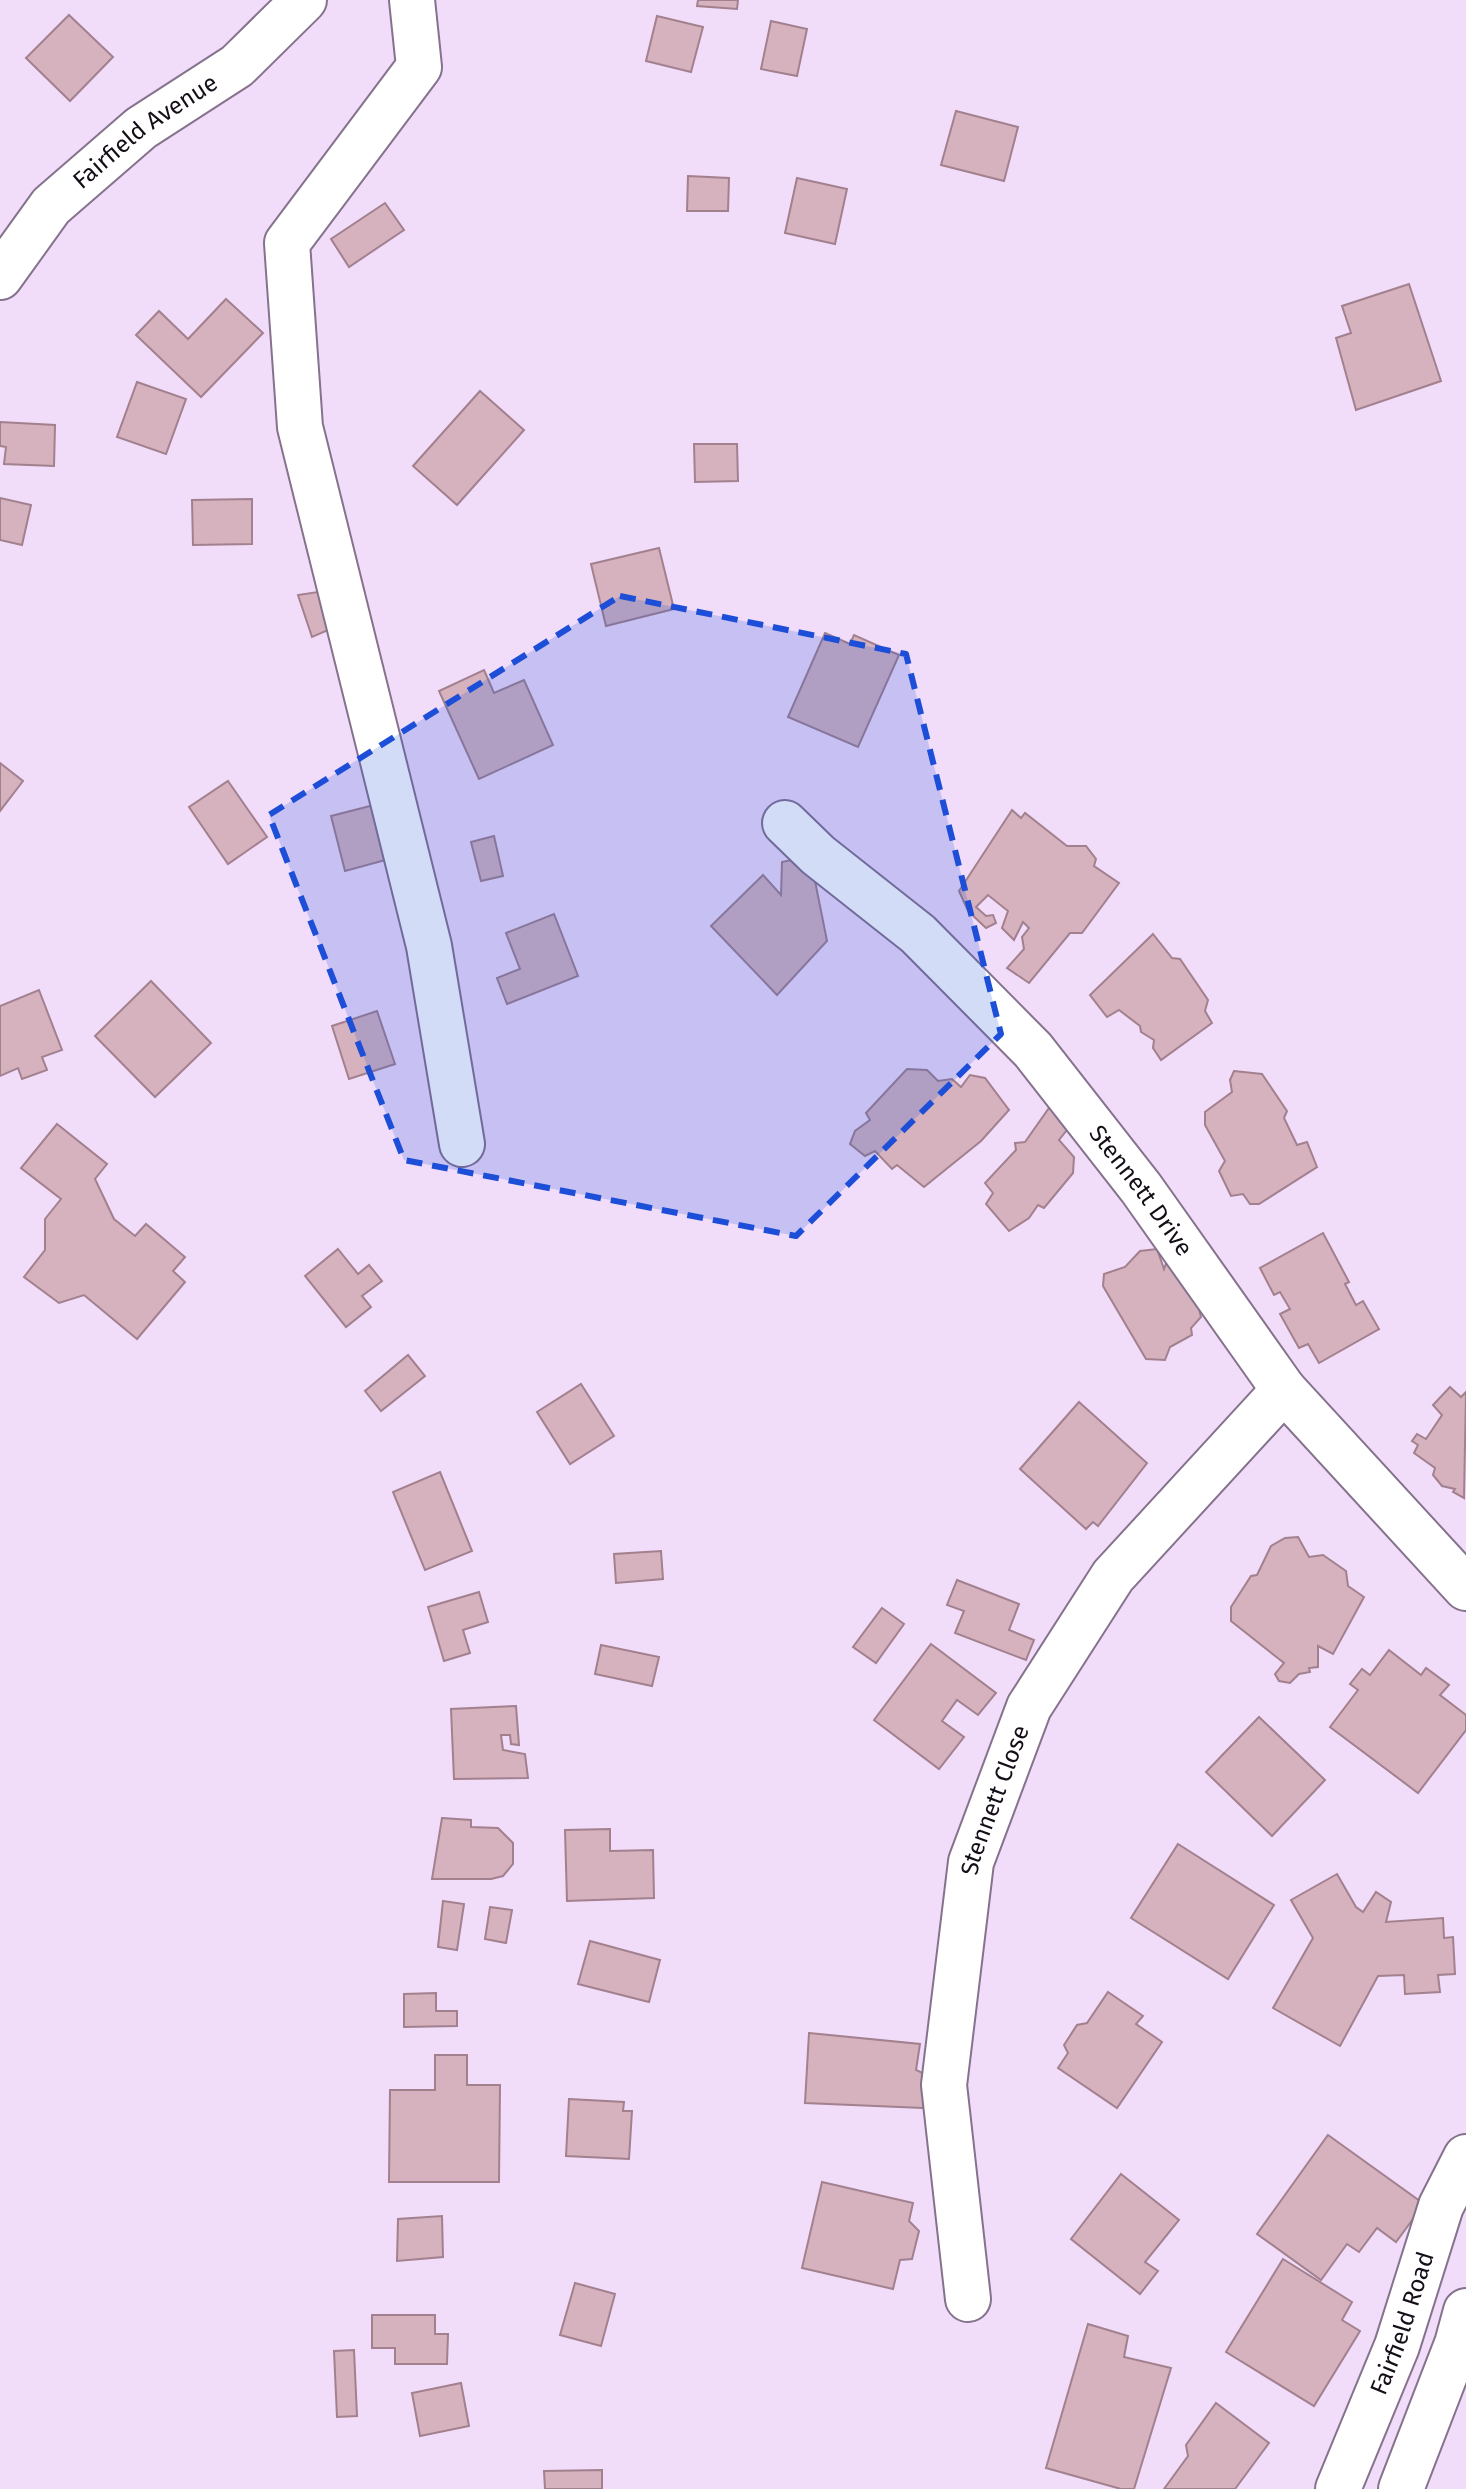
<svg xmlns="http://www.w3.org/2000/svg" width="1466" height="2489" font-family="'Fira Sans',sans-serif">
	<rect width="100%" height="100%" fill="#f1dcfa"/>
	<g fill="#d6b2bf" stroke="#a2808d" stroke-width="2">
		<polygon points="698,0 738,0 737,9 697,6"/>
		<polygon points="69,15 113,57 70,101 26,58"/>
		<polygon points="657,16 703,27 691,72 646,61"/>
		<polygon points="771,21 807,29 797,76 761,69"/>
		<polygon points="956,111 1018,127 1004,181 941,165"/>
		<polygon points="688,176 729,178 728,211 687,211"/>
		<polygon points="797,178 847,189 835,244 785,233"/>
		<polygon points="385,203 404,230 349,267 331,239"/>
		<polygon points="1409,284 1441,381 1356,410 1336,338 1351,333 1342,306"/>
		<polygon points="226,299 263,333 201,397 136,335 159,311 188,339"/>
		<polygon points="137,382 186,399 166,454 117,437"/>
		<polygon points="480,391 524,430 457,505 413,466"/>
		<polygon points="0,422 55,425 54,466 4,464 6,447 0,446"/>
		<polygon points="694,444 737,444 738,481 695,482"/>
		<polygon points="0,498 31,505 22,545 0,540"/>
		<polygon points="252,499 252,544 193,545 192,500"/>
		<polygon points="659,548 674,609 606,626 591,564"/>
		<polygon points="331,590 340,625 312,637 298,595"/>
		<polygon points="825,633 850,644 854,635 899,655 858,747 788,717"/>
		<polygon points="484,670 494,693 524,680 553,745 479,779 439,691"/>
		<polygon points="0,763 23,781 0,811"/>
		<polygon points="228,781 267,837 228,864 189,807"/>
		<polygon points="374,805 389,859 345,871 331,816"/>
		<polygon points="1012,810 1021,818 1025,813 1067,846 1086,846 1096,859 1094,866 1119,883 1082,933 1070,933 1029,983 1007,968 1024,949 1022,937 1029,928 1023,922 1014,940 1002,928 1008,911 988,895 976,907 986,916 993,915 996,923 986,928 968,911 959,891"/>
		<polygon points="494,836 503,876 481,881 471,842"/>
		<polygon points="810,856 827,941 777,995 711,926 763,875 781,895 782,862"/>
		<polygon points="554,914 578,976 507,1004 497,978 520,969 506,933"/>
		<polygon points="1153,934 1172,958 1180,959 1208,1000 1205,1011 1212,1023 1161,1060 1153,1048 1154,1040 1141,1032 1140,1026 1119,1010 1107,1017 1090,995"/>
		<polygon points="151,981 211,1043 155,1097 95,1036"/>
		<polygon points="39,990 62,1050 42,1057 47,1070 22,1079 18,1068 0,1076 0,1006"/>
		<polygon points="377,1011 395,1064 349,1079 332,1026"/>
		<polygon points="907,1069 927,1070 938,1081 952,1079 961,1087 970,1075 985,1078 1009,1110 981,1141 924,1187 897,1165 892,1169 875,1151 865,1156 850,1144 855,1131 870,1120 866,1113"/>
		<polygon points="1234,1071 1262,1074 1287,1111 1284,1118 1297,1145 1307,1142 1317,1167 1259,1204 1250,1204 1243,1194 1231,1196 1219,1171 1225,1161 1205,1125 1205,1112 1232,1092 1230,1080"/>
		<polygon points="1049,1108 1071,1125 1059,1140 1074,1157 1073,1173 1044,1208 1038,1205 1029,1218 1009,1231 986,1204 993,1193 985,1183 1016,1150 1015,1143 1025,1142"/>
		<polygon points="57,1124 107,1164 95,1179 114,1219 135,1236 146,1224 185,1257 173,1271 185,1282 137,1339 84,1295 59,1303 24,1277 45,1250 45,1219 61,1199 21,1168"/>
		<polygon points="1323,1233 1349,1282 1345,1284 1356,1305 1363,1301 1379,1329 1319,1363 1308,1344 1299,1348 1280,1314 1290,1309 1280,1292 1274,1295 1260,1268"/>
		<polygon points="338,1249 358,1274 369,1265 382,1281 362,1296 371,1307 346,1327 305,1276"/>
		<polygon points="1157,1249 1164,1269 1168,1258 1198,1305 1201,1317 1191,1328 1192,1335 1170,1347 1165,1360 1146,1359 1103,1286 1104,1274 1125,1267 1140,1251"/>
		<polygon points="408,1355 425,1376 381,1411 365,1391"/>
		<polygon points="581,1384 614,1436 570,1464 537,1412"/>
		<polygon points="1450,1387 1461,1397 1466,1392 1464,1498 1453,1492 1455,1489 1442,1486 1433,1475 1435,1468 1414,1453 1418,1445 1412,1441 1417,1434 1426,1439 1442,1415 1433,1405"/>
		<polygon points="1079,1402 1147,1463 1098,1526 1093,1522 1086,1529 1020,1469"/>
		<polygon points="440,1472 472,1551 425,1570 393,1492"/>
		<polygon points="1298,1537 1309,1557 1323,1555 1346,1571 1348,1586 1364,1597 1333,1654 1318,1646 1318,1667 1309,1668 1310,1672 1299,1674 1290,1683 1279,1681 1275,1674 1284,1663 1231,1621 1231,1607 1251,1576 1257,1575 1271,1546 1285,1538"/>
		<polygon points="661,1551 663,1579 616,1583 614,1554"/>
		<polygon points="957,1580 1019,1604 1009,1630 1034,1640 1026,1660 955,1633 964,1611 947,1605"/>
		<polygon points="479,1592 488,1622 463,1630 470,1653 444,1661 428,1607"/>
		<polygon points="882,1608 904,1624 876,1663 853,1647"/>
		<polygon points="931,1644 996,1693 978,1715 957,1700 942,1721 964,1737 939,1769 874,1720"/>
		<polygon points="601,1645 659,1657 652,1686 595,1674"/>
		<polygon points="1389,1650 1421,1675 1426,1668 1449,1685 1440,1695 1466,1715 1466,1730 1418,1793 1330,1727 1358,1690 1350,1684 1362,1669 1370,1675"/>
		<polygon points="516,1706 519,1745 511,1744 510,1735 501,1735 503,1750 525,1754 528,1778 454,1779 451,1709"/>
		<polygon points="1259,1717 1325,1780 1272,1836 1206,1772"/>
		<polygon points="442,1818 471,1820 471,1827 498,1828 513,1843 513,1864 503,1876 491,1879 432,1879"/>
		<polygon points="610,1829 610,1851 653,1850 654,1898 567,1901 565,1830"/>
		<polygon points="1178,1844 1274,1905 1228,1979 1131,1918"/>
		<polygon points="1337,1874 1356,1907 1363,1912 1376,1892 1391,1902 1386,1922 1443,1918 1444,1938 1453,1937 1455,1974 1438,1975 1440,1992 1405,1994 1404,1975 1378,1976 1340,2046 1273,2008 1313,1938 1291,1900"/>
		<polygon points="443,1901 464,1904 457,1950 438,1947"/>
		<polygon points="490,1907 512,1910 506,1943 485,1939"/>
		<polygon points="590,1941 660,1960 649,2002 578,1984"/>
		<polygon points="1108,1992 1143,2016 1136,2024 1162,2042 1117,2108 1058,2068 1068,2053 1064,2045 1077,2025 1087,2023"/>
		<polygon points="436,1993 436,2011 457,2011 457,2026 404,2027 404,1994"/>
		<polygon points="809,2033 920,2044 916,2070 933,2078 935,2096 923,2108 805,2103"/>
		<polygon points="435,2055 467,2055 467,2085 500,2085 499,2182 389,2182 390,2090 435,2090"/>
		<polygon points="569,2099 624,2102 623,2111 632,2111 629,2159 566,2156"/>
		<polygon points="1328,2135 1424,2204 1396,2242 1377,2228 1359,2252 1347,2244 1321,2280 1257,2234"/>
		<polygon points="1121,2174 1179,2220 1145,2262 1158,2271 1140,2294 1071,2239"/>
		<polygon points="822,2182 913,2203 909,2221 919,2231 912,2259 900,2260 893,2289 802,2268"/>
		<polygon points="442,2216 443,2257 397,2261 398,2219"/>
		<polygon points="1283,2259 1352,2302 1342,2320 1360,2331 1314,2406 1226,2352"/>
		<polygon points="575,2283 615,2294 601,2346 560,2335"/>
		<polygon points="372,2315 435,2315 435,2334 448,2334 447,2364 395,2364 395,2348 372,2348"/>
		<polygon points="1088,2324 1128,2336 1124,2357 1171,2368 1134,2489 1121,2489 1046,2468"/>
		<polygon points="354,2350 357,2416 337,2417 334,2351"/>
		<polygon points="461,2383 469,2426 420,2436 412,2393"/>
		<polygon points="1216,2403 1269,2443 1235,2489 1164,2489 1188,2456 1186,2445"/>
		<polygon points="602,2470 602,2489 545,2489 544,2471"/>
	</g>
	<g fill="none" stroke-linecap="round" stroke-linejoin="round">
		<g stroke="#85728c" stroke-width="48">
			<g id="minor">
				<polyline points="412,0 419,67 287,243 300,427 429,946 462,1144"/>
				<path id="s1" d="M0 277 51 206 141 128 237 66 304 0"/>
				<path id="s2" d="M785 823 818 855 918 934 1033 1050 1141 1188 1284 1390 1466 1588"/>
				<path id="s3" d="M968 2299 944 2085 971 1862 1029 1707 1113 1576 1284 1390"/>
				<path id="s4" d="M1338 2489 1397 2346 1441 2206 1466 2157"/>
				<polyline points="1401,2489 1457,2344 1466,2311"/>
			</g>
		</g>
		<use href="#minor" stroke="#fff" stroke-width="44"/>
	</g>
	<path fill="#1d4ed8" fill-opacity="0.2" stroke="#1d4ed8" stroke-width="6" stroke-dasharray="16 10" stroke-linejoin="round" d="M620 596 906 654 1001 1034 796 1236 404 1160 269 815Z"/>
	<g text-anchor="middle" dominant-baseline="central" stroke-width="8" stroke-linejoin="round" paint-order="stroke">
		<g font-size="24" fill="#150e18" stroke="#f1dcfa">
			<text stroke="none"><textPath href="#s1" startOffset="208">Fairfield Avenue</textPath></text>
			<text stroke="none"><textPath href="#s2" startOffset="514">Stennett Drive</textPath></text>
			<text stroke="none"><textPath href="#s3" startOffset="506">Stennett Close</textPath></text>
			<text stroke="none"><textPath href="#s4" startOffset="178">Fairfield Road</textPath></text>
		</g>
	</g>
</svg>
